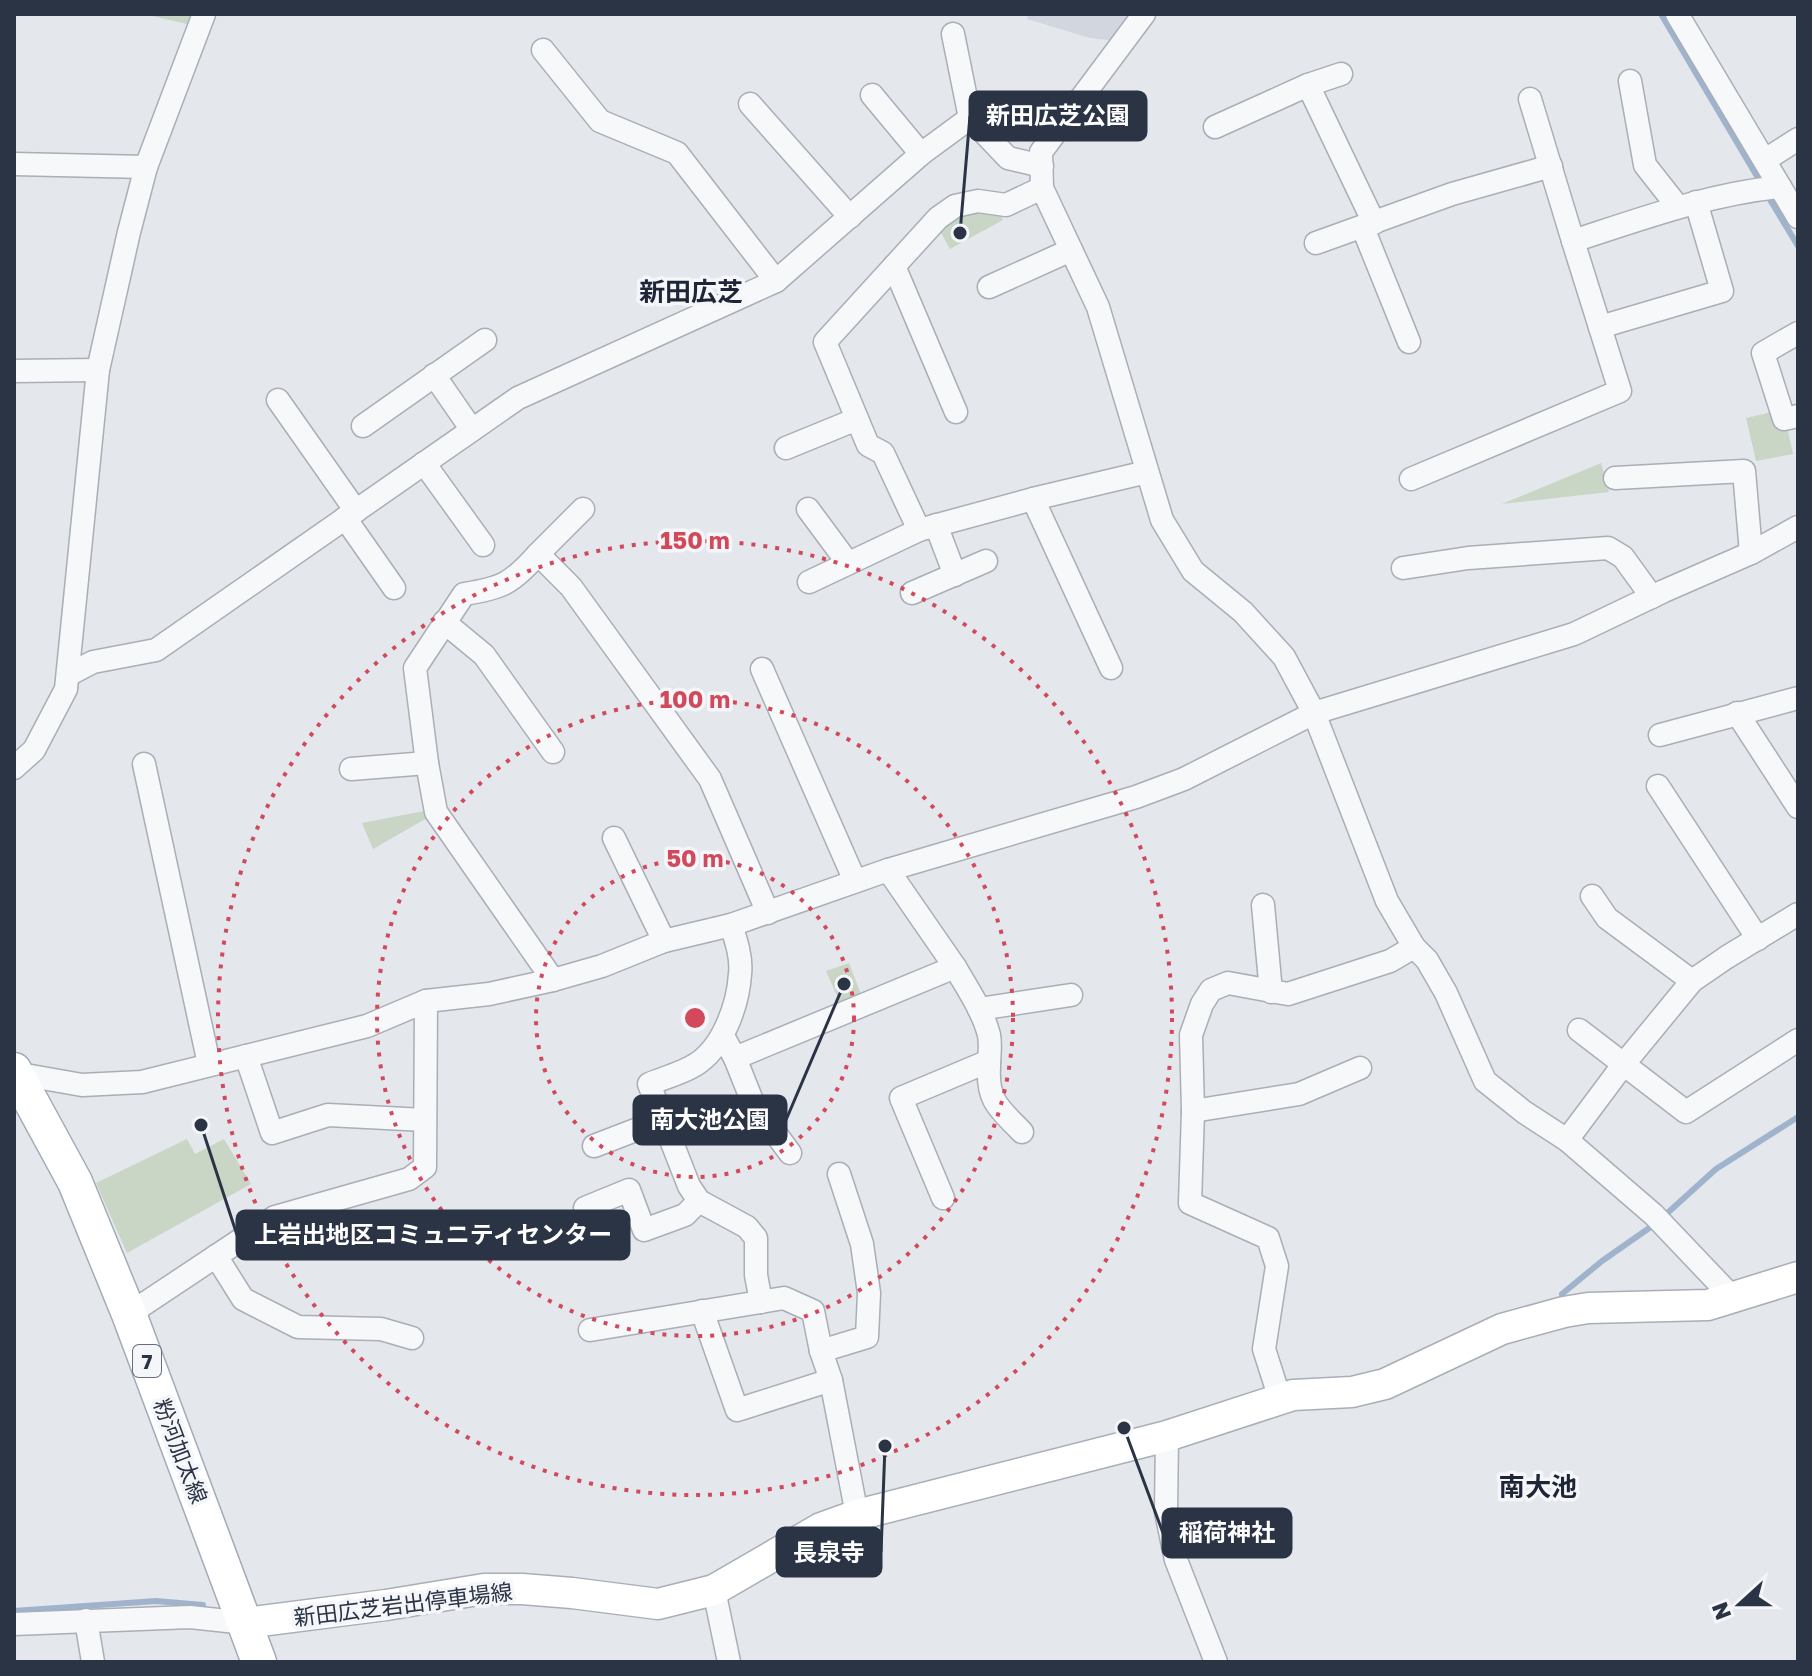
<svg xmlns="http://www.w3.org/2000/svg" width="1812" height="1676" font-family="'Golos Text','Noto Sans JP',sans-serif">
	<rect width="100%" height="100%" fill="#e4e7ec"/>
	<polygon fill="#d2d6de" points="1028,14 1136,14 1117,41 1090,38 1027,19"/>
	<g fill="#c9d6c5">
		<polygon points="143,14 191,14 187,24"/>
		<polygon points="969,213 1001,215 1003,220 950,249 940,231 953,219"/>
		<polygon points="1772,412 1776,428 1787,426 1793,454 1756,461 1746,418"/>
		<polygon points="1601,463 1609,492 1502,504"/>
		<polygon points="424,811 427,818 373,849 362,823"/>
		<polygon points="849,963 862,997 841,1005 826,971"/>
		<polygon points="187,1139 195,1154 224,1139 251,1184 127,1253 96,1183"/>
	</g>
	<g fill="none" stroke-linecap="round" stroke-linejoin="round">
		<g stroke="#9fb4cc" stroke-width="6">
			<polyline points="1661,14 1761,183"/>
			<polyline points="1766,193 1798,246"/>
			<polyline points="1663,1217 1716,1169 1798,1117"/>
			<polyline points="1562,1294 1602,1261 1655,1224"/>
			<polyline points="14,1611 156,1601 203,1605"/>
		</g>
		<g stroke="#a9aeb7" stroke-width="25">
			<g id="minor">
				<polyline points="1144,14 1041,152 1042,188 1098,307 1162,520 1193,571 1243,612 1284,657 1314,713 1387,901 1414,947 1427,960 1446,993 1485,1081 1524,1112 1567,1140 1654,1215 1733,1298"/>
				<polyline points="1677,14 1798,217"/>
				<polyline points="953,34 970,118"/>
				<polyline points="543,50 600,121 677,153 776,281"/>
				<polyline points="1630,81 1645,165 1678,207"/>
				<polyline points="1308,85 1374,223"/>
				<polyline points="872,95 921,154"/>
				<path d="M1530 99 1573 241C1641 219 1709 194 1780 187"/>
				<polyline points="750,104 850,217"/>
				<polyline points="1215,127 1308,85 1341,74"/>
				<polyline points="1765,160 1798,139"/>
				<polyline points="14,164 146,167"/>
				<polyline points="1363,228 1409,342"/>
				<polyline points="1316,243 1452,194 1551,166"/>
				<polyline points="894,266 956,412"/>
				<polyline points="989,287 1071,250"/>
				<polyline points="1600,327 1722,291 1696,202"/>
				<polyline points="1798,333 1763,353 1784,419 1798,416"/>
				<polyline points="14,371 98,370"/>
				<polyline points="434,375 472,430"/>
				<polyline points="278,400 356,511"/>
				<polyline points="363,426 485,340"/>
				<polyline points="786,448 857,419"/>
				<polyline points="424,463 483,545"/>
				<polyline points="1615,478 1744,471 1751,553"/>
				<polyline points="1411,479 1620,391 1573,241"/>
				<polyline points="1033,499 1111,668"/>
				<polyline points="808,509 848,563"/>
				<polyline points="345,518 394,588"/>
				<polyline points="936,525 955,575"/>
				<polyline points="919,530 883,453 868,445 825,342 938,218 955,206 978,201 1006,205 1042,188"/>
				<polyline points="538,554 583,509"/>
				<polyline points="1403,568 1468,558 1608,548 1623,557 1652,597"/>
				<polyline points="809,582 919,530 1033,499 1147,472"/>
				<polyline points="912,593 986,561"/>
				<polyline points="444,622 484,655 553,752"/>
				<polyline points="762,669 855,881"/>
				<polyline points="68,675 93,662 156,650 518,398 776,281 921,154 970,118 1008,158 1042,166"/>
				<polyline points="1737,713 1798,807"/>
				<polyline points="1660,735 1798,698"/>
				<polyline points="144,764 209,1064"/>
				<polyline points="14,768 34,750 66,689 98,370 129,232 146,167 204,14"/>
				<polyline points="351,769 427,763"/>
				<polyline points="1658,786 1758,939"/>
				<polyline points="614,838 664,941"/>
				<polyline points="1592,896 1607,918 1692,981"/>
				<polyline points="1263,905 1271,992"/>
				<path d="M731 925C736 940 742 958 740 974 738 1005 723 1048 695 1065 682 1073 664 1078 649 1084L689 1186 699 1201 747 1227 756 1238V1275L761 1302"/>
				<path d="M955 967C967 988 983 1011 989 1035 991 1045 989 1057 989 1067 987 1102 1000 1109 1022 1132"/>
				<path d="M553 980 436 812 427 763 415 668 464 594C503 588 512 583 538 554L571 587 710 779 768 913"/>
				<polyline points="979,1009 1071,995"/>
				<polyline points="1579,1030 1686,1112 1798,1040"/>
				<polyline points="723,1036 735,1058 955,967 888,870"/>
				<polyline points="246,1056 272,1133 328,1115 425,1120"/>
				<polyline points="735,1058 753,1103 790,1153"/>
				<polyline points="14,1073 82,1085 142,1082 367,1026 426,1001 489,994 553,980 602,966 664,941 731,925 888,870 1136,797 1184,779 1314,713 1574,634 1664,591 1751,553 1798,527"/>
				<polyline points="1193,1111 1299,1094 1360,1068"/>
				<polyline points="1567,1140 1623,1065 1692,981 1727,957 1798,914"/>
				<polyline points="594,1146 664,1119"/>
				<polyline points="943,1198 901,1098 989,1061"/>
				<polyline points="585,1208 629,1190 644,1230 685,1215 699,1201"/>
				<polyline points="216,1256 243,1299 298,1327 381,1329 412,1338"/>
				<polyline points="702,1311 737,1410 831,1380"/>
				<polyline points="129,1314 275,1217 409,1179 425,1167 426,1001"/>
				<polyline points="590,1330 784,1298 813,1311 821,1351 831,1380 857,1515"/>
				<polyline points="821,1351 867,1337 869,1293 862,1244 839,1174"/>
				<polyline points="1280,1399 1264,1349 1277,1266 1268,1238 1190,1203 1193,1111 1191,1035 1202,1004 1211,990 1228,983 1288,994 1390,961 1414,947"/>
				<polyline points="1167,1436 1166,1512 1176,1560 1216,1662"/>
				<polyline points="714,1590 729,1662"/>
				<polyline points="86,1620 93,1662"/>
				<polyline points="14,1624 190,1617 246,1623"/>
			</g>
		</g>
		<g stroke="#a9aeb7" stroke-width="33">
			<polyline id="secondary" points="246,1623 386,1605 484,1589 522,1589 572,1593 658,1604 714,1590 821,1528 857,1515 1167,1436 1293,1395 1352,1392 1385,1384 1502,1329 1564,1312 1588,1308 1708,1305 1798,1277"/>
		</g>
		<g stroke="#a3abb8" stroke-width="37">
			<polyline id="primary" points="14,1070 75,1182 129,1314 259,1662"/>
		</g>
		<use href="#minor" stroke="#f7f8fa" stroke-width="22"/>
		<use href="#secondary" stroke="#fff" stroke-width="30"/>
		<use href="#primary" stroke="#fff" stroke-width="34"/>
	</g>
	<g fill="none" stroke="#d1495b" stroke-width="4" stroke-dasharray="4 8">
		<circle cx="695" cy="1018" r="159"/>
		<circle cx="695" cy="1018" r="318"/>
		<circle cx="695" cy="1018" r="477"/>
	</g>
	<g text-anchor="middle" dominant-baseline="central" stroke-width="7" stroke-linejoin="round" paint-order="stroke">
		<rect fill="#f4f6f9" stroke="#676e7b" stroke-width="2" x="133" y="1345" width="28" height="32" rx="6"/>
		<g font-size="20" font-weight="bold" fill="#2b3445">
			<text x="147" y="1361">7</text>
		</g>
		<g font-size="22" fill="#2b3445" stroke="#f4f6f9">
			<text transform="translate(181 1451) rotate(69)">粉河加太線</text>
			<text transform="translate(403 1604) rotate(-7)">新田広芝岩出停車場線</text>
		</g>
		<g font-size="26" font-weight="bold" fill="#1d2536" stroke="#f4f6f9">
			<text x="691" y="291">新田広芝</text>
			<text x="1538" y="1486">南大池</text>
		</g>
	</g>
	<circle cx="695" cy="1018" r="12" fill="#d1495b" stroke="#f4f6f9" stroke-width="4"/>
	<g font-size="24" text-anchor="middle" font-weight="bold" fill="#d1495b" stroke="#f4f6f9" stroke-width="7" stroke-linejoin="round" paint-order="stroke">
		<text x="695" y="549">150 m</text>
		<text x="695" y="708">100 m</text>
		<text x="695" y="867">50 m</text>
	</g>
	<path fill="none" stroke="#2b3445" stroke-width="3" d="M960 233L970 116M844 984L786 1120M201 1125L237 1235M1124 1428L1163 1533M885 1446L881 1552"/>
	<g fill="#2b3445" stroke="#f4f6f9" stroke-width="3">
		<circle cx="960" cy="233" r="8"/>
		<circle cx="844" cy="984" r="8"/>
		<circle cx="201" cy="1125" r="8"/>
		<circle cx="1124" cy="1428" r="8"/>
		<circle cx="885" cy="1446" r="8"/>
	</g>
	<g fill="#2b3445" stroke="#2b3445" stroke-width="3">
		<rect x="970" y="92" width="176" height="48" rx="8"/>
		<rect x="634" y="1096" width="152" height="48" rx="8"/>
		<rect x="237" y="1211" width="392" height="48" rx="8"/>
		<rect x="1163" y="1509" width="128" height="48" rx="8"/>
		<rect x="777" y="1528" width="104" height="48" rx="8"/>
	</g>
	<g font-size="24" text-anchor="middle" font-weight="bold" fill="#fff">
		<text x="1058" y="124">新田広芝公園</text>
		<text x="710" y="1128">南大池公園</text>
		<text x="433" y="1243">上岩出地区コミュニティセンター</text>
		<text x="1227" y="1541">稲荷神社</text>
		<text x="829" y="1561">長泉寺</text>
	</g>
	<rect width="1812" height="1676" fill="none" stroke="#2b3445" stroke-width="32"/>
	<g transform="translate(1740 1604) rotate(249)" stroke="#f4f6f9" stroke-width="6" paint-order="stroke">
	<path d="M0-6L14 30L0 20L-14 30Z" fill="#2b3445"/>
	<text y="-12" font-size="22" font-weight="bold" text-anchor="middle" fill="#2b3445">N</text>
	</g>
</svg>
